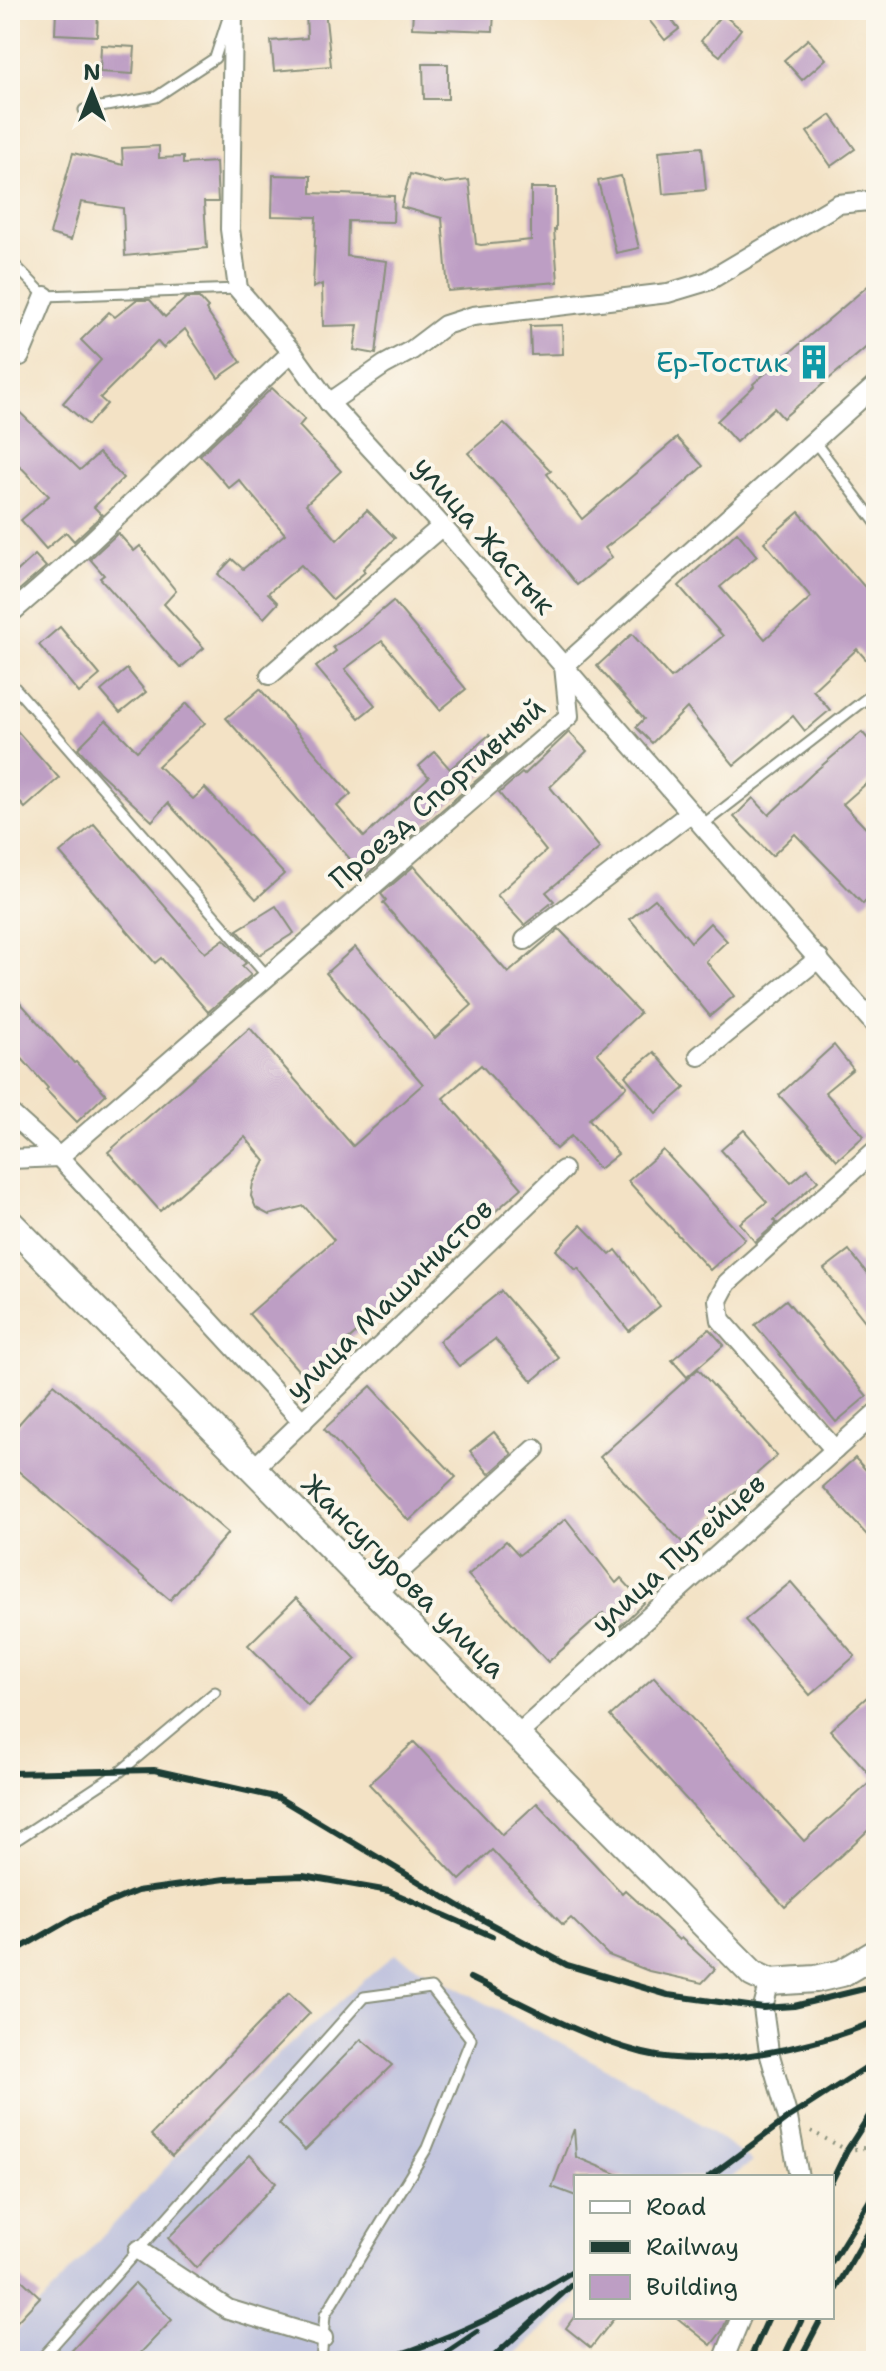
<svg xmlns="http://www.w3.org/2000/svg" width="886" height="2371" font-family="'Shantell Sans',sans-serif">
	<rect width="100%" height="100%" fill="#fbf7ec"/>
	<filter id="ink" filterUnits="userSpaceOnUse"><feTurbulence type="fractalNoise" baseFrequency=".0125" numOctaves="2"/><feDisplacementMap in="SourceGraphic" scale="16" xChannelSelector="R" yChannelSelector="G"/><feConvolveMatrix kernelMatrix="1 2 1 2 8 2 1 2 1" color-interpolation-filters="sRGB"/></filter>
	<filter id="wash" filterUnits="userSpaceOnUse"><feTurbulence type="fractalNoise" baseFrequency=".006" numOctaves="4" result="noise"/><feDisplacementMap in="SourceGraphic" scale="32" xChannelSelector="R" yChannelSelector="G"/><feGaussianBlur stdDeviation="1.8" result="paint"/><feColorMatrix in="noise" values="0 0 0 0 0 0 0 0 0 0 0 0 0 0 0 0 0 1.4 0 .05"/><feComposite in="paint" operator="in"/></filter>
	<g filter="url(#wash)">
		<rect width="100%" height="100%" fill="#f3e2c5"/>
		<polygon fill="#bfc2dd" points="395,1954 676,2106 752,2162 732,2177 576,2177 576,2299 507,2361 10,2361 10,2337 240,2087"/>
		<g id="blocks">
			<g fill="#bd9ec4">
				<polygon points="56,10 98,10 97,36 55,34"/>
				<polygon points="306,10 325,10 331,66 274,71 271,41 307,38"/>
				<polygon points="413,10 494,10 493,31 412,28"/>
				<polygon points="641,10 664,10 679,29 665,40"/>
				<polygon points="722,14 741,29 720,56 701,41"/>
				<polygon points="808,39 826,59 802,80 784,60"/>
				<polygon points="101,45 135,47 133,74 100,72"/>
				<polygon points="423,64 448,64 448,99 424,99"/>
				<polygon points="831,115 855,149 831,166 807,132"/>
				<polygon points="159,146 159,158 183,157 183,164 216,162 218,202 204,202 207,248 125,256 123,208 81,202 71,240 50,234 73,153 123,165 122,148"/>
				<polygon points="702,147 706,190 663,194 659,151"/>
				<polygon points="410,174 444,183 469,180 476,244 481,245 531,240 531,188 556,188 556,230 554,230 558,282 448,291 442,218 401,207"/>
				<polygon points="273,175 311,176 311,193 394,196 393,222 348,221 347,256 387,261 376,354 354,350 358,325 323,326 322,284 313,288 316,217 272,216"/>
				<polygon points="621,176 639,248 616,253 598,181"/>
				<polygon points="876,279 876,339 783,418 774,408 736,442 717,421 754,386 753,384"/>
				<polygon points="186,298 199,298 208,308 206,310 241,362 218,378 185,329 163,348 157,341 100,398 107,404 88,425 63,403 101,360 81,340 109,312 115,317 136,300 150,300 165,317"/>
				<polygon points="562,325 563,354 531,355 530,326"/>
				<polygon points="272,388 305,419 299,426 341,471 306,504 337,540 367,510 395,538 363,569 365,572 333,600 301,565 268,593 278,603 264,618 218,574 232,559 243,569 285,534 239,480 229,488 200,455"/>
				<polygon points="10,403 80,470 99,453 123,478 94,507 102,515 74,541 66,532 46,549 21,520 49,496 10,456"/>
				<polygon points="504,423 551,471 547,474 582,519 677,438 703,466 660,505 605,548 612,557 577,585 507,496 468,453"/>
				<polygon points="799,512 876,600 876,671 857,649 813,690 830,710 805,731 793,716 734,765 687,708 652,743 636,727 644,719 597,666 632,634 671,678 723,636 679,586 737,532 757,556 720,587 765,639 811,597 764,542"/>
				<polygon points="118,533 134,551 140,546 176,591 164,604 204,648 180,668 100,578 104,575 90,559"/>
				<polygon points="35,555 46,567 10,598 10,578"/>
				<polygon points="393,601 466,689 440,710 382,641 345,669 375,705 359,718 316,667 336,651 333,647 356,632"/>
				<polygon points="60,627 100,675 79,693 39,645"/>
				<polygon points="127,669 146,692 120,713 101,691"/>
				<polygon points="260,689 351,794 337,806 364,837 429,777 419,766 435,752 450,769 489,735 506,755 365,876 226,718"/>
				<polygon points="187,703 205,723 158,766 193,799 205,788 284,874 256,899 168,803 152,821 99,772 78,748 106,720 137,751"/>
				<polygon points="10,723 59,778 25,808 10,791"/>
				<polygon points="569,732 587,751 550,787 600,848 546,892 554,901 524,925 497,895 546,851 499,793 522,773 524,775"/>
				<polygon points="862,732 876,748 876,775 843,804 876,839 876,891 863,904 795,834 772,856 734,817 753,798 769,815 813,773"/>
				<polygon points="94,824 205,953 224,939 246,963 242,966 251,975 208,1012 161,958 155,963 60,853"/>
				<polygon points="414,866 508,973 559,929 640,1013 597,1053 627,1086 589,1119 618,1154 599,1169 571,1136 556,1149 481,1065 443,1098 522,1188 305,1378 249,1314 334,1240 304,1206 269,1215 256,1208 251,1196 253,1183 265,1161 245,1137 160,1211 108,1152 250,1028 353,1146 423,1084 326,973 355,947 435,1038 472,1005 383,903 386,900 381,894"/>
				<polygon points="655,899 691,942 710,923 727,941 706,961 734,996 710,1016 630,919"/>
				<polygon points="276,906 294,933 259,955 237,930"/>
				<polygon points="10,991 74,1063 76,1062 106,1094 77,1122 46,1090 48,1088 10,1045"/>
				<polygon points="834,1045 853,1069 825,1092 864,1136 837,1160 779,1095"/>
				<polygon points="654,1052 685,1088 656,1113 625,1076"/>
				<polygon points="744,1130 791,1183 808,1169 818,1181 774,1220 777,1223 755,1242 740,1223 767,1202 721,1150"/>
				<polygon points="663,1150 745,1239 710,1270 628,1181"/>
				<polygon points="581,1225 610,1255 616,1250 660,1306 629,1331 578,1268 576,1270 556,1250"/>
				<polygon points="849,1250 876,1285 876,1335 824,1269"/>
				<polygon points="501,1291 559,1358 532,1381 495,1339 459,1366 439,1341"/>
				<polygon points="786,1300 867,1396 836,1422 755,1325"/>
				<polygon points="709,1329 724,1345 687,1377 672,1360"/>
				<polygon points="698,1369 777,1456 714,1511 716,1513 684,1544 600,1457"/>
				<polygon points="54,1384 228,1533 170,1600 10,1464 10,1434"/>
				<polygon points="371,1386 456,1477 409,1521 324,1429"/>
				<polygon points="494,1432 512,1454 489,1474 470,1451"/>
				<polygon points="855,1458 876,1481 876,1545 823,1487"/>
				<polygon points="566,1519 616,1583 621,1578 644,1603 617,1629 603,1613 548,1662 468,1575 506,1541 519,1555"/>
				<polygon points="791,1582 855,1656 810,1695 745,1620"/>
				<polygon points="296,1598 356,1659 308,1706 248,1645"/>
				<polygon points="654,1677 804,1841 874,1779 830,1730 876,1689 876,1823 785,1907 610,1716"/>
				<polygon points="414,1742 502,1835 537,1803 622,1893 625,1890 679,1940 681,1938 715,1969 702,1983 649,1971 608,1955 571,1918 563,1925 492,1850 460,1880 369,1784"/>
				<polygon points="289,1993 310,2013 172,2156 151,2135"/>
				<polygon points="361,2039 392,2065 305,2150 279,2124"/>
				<polygon points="574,2129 576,2157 624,2177 576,2177 576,2196 552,2187"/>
				<polygon points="250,2155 276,2183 196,2268 168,2238"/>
				<polygon points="10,2269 40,2297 10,2329"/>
				<polygon points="135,2283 172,2320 133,2361 62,2361"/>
				<polygon points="574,2317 615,2317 591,2348 566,2328"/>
				<polygon points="676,2317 728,2317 722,2331 711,2345"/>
			</g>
		</g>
	</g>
	<g filter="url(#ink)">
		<use href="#blocks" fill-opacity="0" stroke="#89907c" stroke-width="2"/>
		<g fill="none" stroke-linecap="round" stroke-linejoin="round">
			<g stroke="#89907c" stroke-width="13">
				<g id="lane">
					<polyline points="84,110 156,97 215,58 227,21"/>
					<polyline points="10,260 45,296 238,289"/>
					<polyline points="814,441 876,523"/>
					<polyline points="10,682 268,977"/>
					<polyline points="701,826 876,691"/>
					<polyline points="10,1844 121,1771 215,1692"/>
					<polyline points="39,2361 364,1997 431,1988 471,2039 427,2148 325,2315 321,2361"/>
				</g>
			</g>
			<g stroke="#89907c" stroke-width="22">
				<g id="street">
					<polyline points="233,10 230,229 238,289 292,352 329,403 442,526 876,1026"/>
					<polyline points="10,356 20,356 45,296"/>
					<polyline points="329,403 384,365 412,350 445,325 473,316 668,293 708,281 838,204 868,201 876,207"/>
					<polyline points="10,614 63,568 292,352"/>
					<polyline points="270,675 442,526"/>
					<polyline points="525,940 690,813"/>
					<polyline points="699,1056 819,958"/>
					<polyline points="10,1113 59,1157 303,1422"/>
					<polyline points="10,1159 59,1157 569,716 564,666 876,385"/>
					<polyline points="835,1450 721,1320 718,1300 727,1283 876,1150"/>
					<polyline points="253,1469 563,1170"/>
					<polyline points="375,1594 535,1449"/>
					<polyline points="517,1735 876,1413"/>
					<polyline points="770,1982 763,2008 769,2052 788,2118 799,2177"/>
					<polyline points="138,2250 228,2309 323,2338"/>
					<polyline points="723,2361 741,2317"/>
				</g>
			</g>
			<g stroke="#89907c" stroke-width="30">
				<polyline id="secondary" points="10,1223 753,1974 770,1982 816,1979 842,1973 876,1953"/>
			</g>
			<polyline stroke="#89907c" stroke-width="4" stroke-dasharray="2 6" stroke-linecap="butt" points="811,2131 847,2150 874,2147 876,2143"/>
			<use href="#lane" stroke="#fff" stroke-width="9"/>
			<use href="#street" stroke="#fff" stroke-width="18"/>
			<use href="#secondary" stroke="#fff" stroke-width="26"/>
			<g stroke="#1f3d34" stroke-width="6">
				<polyline points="10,1773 154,1770 279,1798 476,1916 567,1965 668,1995 763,2008 794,2006 876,1986"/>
				<polyline points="10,1954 73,1918 137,1891 225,1879 303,1876 389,1891 492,1936"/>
				<path d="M470 1978C526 2005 582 2037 643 2053 712 2070 811 2048 876 2021"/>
				<polyline points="709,2177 788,2118 876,2061"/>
				<polyline points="832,2181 847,2150 876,2105"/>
				<polyline points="832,2262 876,2190"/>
				<polyline points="832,2296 876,2219"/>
				<path d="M378 2361C447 2341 515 2308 576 2269"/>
				<polyline points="434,2361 477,2332"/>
				<polyline points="489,2361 576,2281"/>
				<polyline points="749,2361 769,2317"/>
				<polyline points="782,2361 803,2317"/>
				<polyline points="799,2361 822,2317"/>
			</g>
		</g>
	</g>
	<defs>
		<g id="building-bare" transform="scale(2.76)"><path d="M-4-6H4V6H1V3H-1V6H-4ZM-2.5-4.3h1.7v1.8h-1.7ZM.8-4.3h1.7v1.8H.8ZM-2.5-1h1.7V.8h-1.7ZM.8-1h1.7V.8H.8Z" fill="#0f9aa8" stroke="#fbf7ec" stroke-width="2.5" paint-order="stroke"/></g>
	</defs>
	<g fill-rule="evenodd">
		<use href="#building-bare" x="814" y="362"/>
	</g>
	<g text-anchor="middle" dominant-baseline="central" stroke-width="8" stroke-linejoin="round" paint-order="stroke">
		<g font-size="28" fill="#0d838f" stroke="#fbf7ec" text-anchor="end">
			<text x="788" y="362">Ер-Тостик</text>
		</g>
		<g font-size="28" fill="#1f3d34" stroke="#fbf7ec">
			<text transform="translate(485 535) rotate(49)">улица Жастык</text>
			<text transform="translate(437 793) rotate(-41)">Проезд Спортивный</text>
			<text transform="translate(389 1299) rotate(-44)">улица Машинистов</text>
			<text transform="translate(678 1553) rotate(-42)">улица Путейцев</text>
			<text transform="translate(404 1576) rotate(45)">Жансугурова улица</text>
		</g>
	</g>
	<rect width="886" height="2371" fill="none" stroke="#fbf7ec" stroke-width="40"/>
	<rect x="574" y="2175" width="260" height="144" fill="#fbf7ec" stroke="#a3ada2" stroke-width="2"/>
	<rect x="590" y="2201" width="40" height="12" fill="#ffffff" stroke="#a3ada2" stroke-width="2"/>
	<text x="646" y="2215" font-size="24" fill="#1f3d34">Road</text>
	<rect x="590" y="2241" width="40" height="12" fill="#1f3d34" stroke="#a3ada2" stroke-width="2"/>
	<text x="646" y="2255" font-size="24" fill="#1f3d34">Railway</text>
	<rect x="590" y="2275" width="40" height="24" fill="#bd9ec4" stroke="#a3ada2" stroke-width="2"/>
	<text x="646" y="2295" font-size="24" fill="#1f3d34">Building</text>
	<g transform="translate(92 92)" stroke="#fbf7ec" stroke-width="6" paint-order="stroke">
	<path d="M0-6L14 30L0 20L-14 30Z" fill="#1f3d34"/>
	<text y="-12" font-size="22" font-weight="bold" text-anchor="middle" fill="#1f3d34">N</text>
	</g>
</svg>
